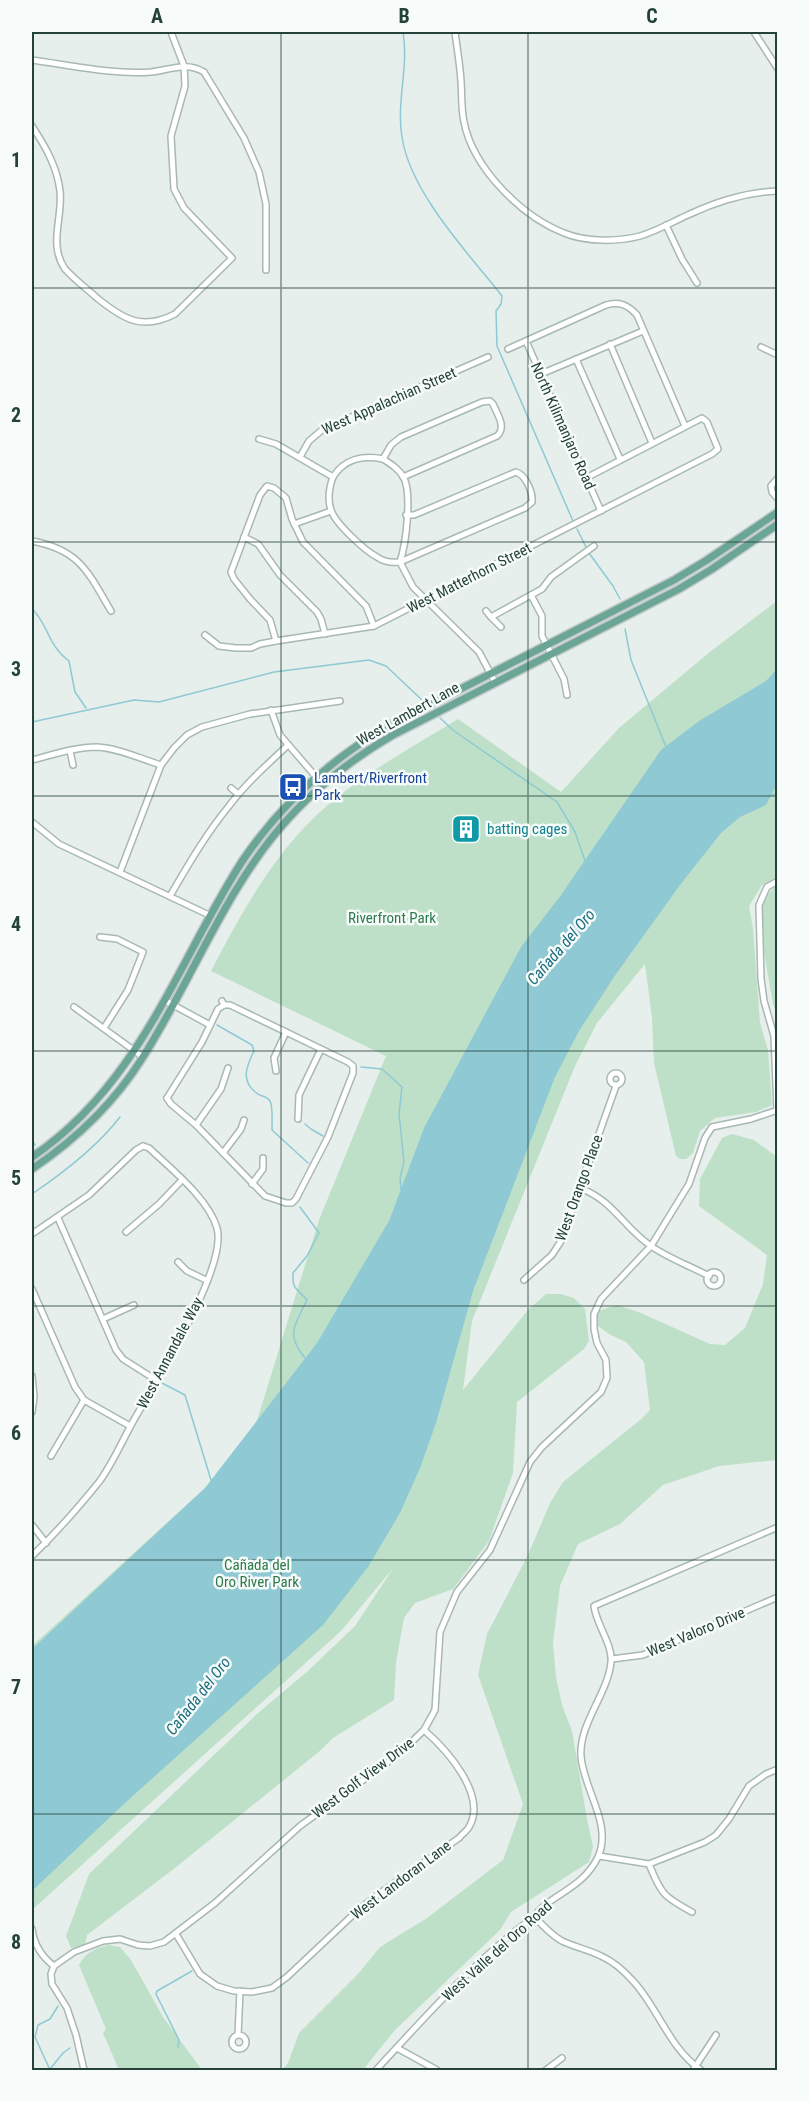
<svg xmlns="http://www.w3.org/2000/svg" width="809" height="2102" font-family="'Roboto Condensed',sans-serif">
	<rect width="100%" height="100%" fill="#e6efeb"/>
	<g fill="#bfe0c8">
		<path d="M777 601V877L762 885 749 906 753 929 760 1023 768 1050 772 1105 756 1112 715 1118 700 1131 693 1153 686 1159H680L676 1156 654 1063 652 1018 645 964 597 1023 575 1066 472 1321 463 1390 528 1310 546 1294H561L574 1298 585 1309 589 1341 584 1349 517 1402 513 1473 489 1541 453 1589 415 1603 404 1618 396 1663 394 1700 333 1738 321 1750 175 1868 87 1935 85 1945 71 1948 66 1936 89 1874 258 1713 309 1670 355 1626 394 1567 341 1631 32 1910V1646L229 1466 251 1440 319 1220 386 1056 211 971C243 910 275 850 329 804 368 771 414 746 458 719L561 792 619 728 711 651Z"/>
		<path d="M777 886V1013L773 1005C769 975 759 938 762 909 763 900 770 890 777 886Z"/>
		<polygon points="732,1134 754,1140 777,1157 777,1460 719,1466 663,1485 620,1524 578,1544 560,1586 553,1643 556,1677 562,1705 572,1731 587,1819 593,1847 589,1862 511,1912 500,1930 394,2031 363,2070 282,2070 288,2063 299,2033 358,1974 380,1947 427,1918 503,1860 523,1804 478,1675 487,1634 528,1555 550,1503 563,1482 640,1420 650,1410 644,1362 626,1342 609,1334 598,1326 596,1315 598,1311 617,1305 641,1313 710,1344 725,1345 745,1328 763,1284 767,1255 699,1206 700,1179 722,1138"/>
		<path d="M108 1945 120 1947 131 1960 163 2017 202 2070H119L103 2033 106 2029 79 1965C86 1952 94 1949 108 1945Z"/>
	</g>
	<polygon fill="#8ec9d4" points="777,669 777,784 766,805 740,817 721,833 680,885 616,974 579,1031 555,1077 473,1291 436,1423 420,1468 400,1513 368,1567 323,1625 126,1802 32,1891 32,1649 205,1488 317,1343 389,1221 424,1128 521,947 561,895 661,750 699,721 766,681"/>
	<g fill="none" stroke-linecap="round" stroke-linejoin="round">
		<g stroke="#8ec9d4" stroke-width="1.5">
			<path d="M403 32C409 67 396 102 402 137 410 192 468 253 502 296L501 304 496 311 497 346 573 521"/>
			<polyline points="577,529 586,547"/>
			<polyline points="589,553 613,586 620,599"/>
			<path d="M32 609C48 623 47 645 69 661L75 692 86 708"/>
			<polyline points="625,629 631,660 666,747"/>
			<polyline points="440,718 454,731 557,802 575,832 585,861"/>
			<polyline points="32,722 134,700 159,702 274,672 369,660 386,666 422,700"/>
			<polyline points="769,795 778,794"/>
			<path d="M217 1025 252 1045 254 1051C246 1067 240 1082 258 1094 262 1097 267 1096 270 1101 273 1106 272 1122 272 1130L308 1163"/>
			<polyline points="361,1067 382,1069 402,1087 399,1114 404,1162 400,1178 401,1190"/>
			<polyline points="305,1124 311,1129 323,1136"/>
			<polyline points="32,1140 35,1145"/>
			<path d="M32 1194C63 1173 97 1147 120 1117"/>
			<path d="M300 1207 319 1233 307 1256 293 1273C292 1290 297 1288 307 1300 295 1325 285 1334 305 1358"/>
			<polyline points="160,1382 185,1395 211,1480"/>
			<polyline points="178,2047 179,2040 156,1994 157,1991 192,1971"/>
			<polyline points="50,2069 63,2053 70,2048"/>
			<polyline points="50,2070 35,2037 38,2025 50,2019 58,2006"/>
		</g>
		<g stroke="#a8b8b2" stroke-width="8">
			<g id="minor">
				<path d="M455 32C457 48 460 65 461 81 462 94 461 109 464 122 473 168 521 216 564 233 586 242 617 242 640 236 657 231 674 221 690 214 718 201 747 192 778 191"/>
				<polyline points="754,32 778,69"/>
				<path d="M32 60C69 65 113 75 151 72 169 70 187 61 204 72L244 138 259 172 266 204V270"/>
				<path d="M32 126C45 146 57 166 60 191 63 218 48 244 65 269 75 280 86 288 97 298 123 319 142 331 175 314L232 258 184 208 174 189 171 136 185 86 184 66 171 32"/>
				<polyline points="666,225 682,259 697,283"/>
				<polyline points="526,341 601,511"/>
				<polyline points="610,344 652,443"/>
				<polyline points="761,347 778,355"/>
				<path d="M508 349 606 305C619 301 628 305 637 315L685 426"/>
				<polyline points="576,359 620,459"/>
				<polyline points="541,374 643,331"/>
				<path d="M259 439 276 444 333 477C329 488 327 498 331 510 335 523 364 550 377 557 384 562 392 563 400 562L413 587 479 652 495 682"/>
				<polyline points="300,457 309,441 322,430 488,357"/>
				<path d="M383 459C391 464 399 469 404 478 412 495 406 544 400 562"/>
				<path d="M333 477C344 459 363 455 383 459L391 445 401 437 482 402 490 401 493 404C497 414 507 427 497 436L403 477"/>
				<polyline points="778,478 771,486 772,492 778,499"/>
				<polyline points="294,524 331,511"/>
				<polyline points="244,537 258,544 280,575 317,612 321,619 325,634"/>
				<path d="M32 541C80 550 88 572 111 611"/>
				<path d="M400 562 525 508 532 502C533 493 526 475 516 472L414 515H406"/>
				<polyline points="531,595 542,589 551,577 594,546"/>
				<polyline points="486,611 491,617 531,595 542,616 542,636 564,679 567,695"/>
				<polyline points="491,617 501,627"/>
				<polyline points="205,635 219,646 236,648 251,648 260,644 276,641 374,626 712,454 718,449 707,422 702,418 586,478"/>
				<polyline points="276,641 270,620 250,599 234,579 231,572 260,495 267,486 274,488 286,498 292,519 303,542 366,606 374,626"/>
				<polyline points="271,710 280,735 323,785"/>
				<polyline points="70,751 73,765"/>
				<path d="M32 760C52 755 75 747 97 747 118 748 141 759 161 765"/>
				<polyline points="231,788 238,794"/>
				<polyline points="32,822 59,844 211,916"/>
				<polyline points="120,872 161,765 174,748 187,735 202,727 250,714 340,701"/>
				<path d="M170 896C188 865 206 834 229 806 246 783 267 765 288 745"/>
				<polyline points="100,937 117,939 143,952 128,990 104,1028"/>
				<polyline points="164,1000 210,1025"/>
				<polyline points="74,1007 143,1057"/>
				<polyline points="276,1071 274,1058 286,1032"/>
				<circle cx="616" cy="1079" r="6"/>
				<polyline points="167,1098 171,1104 196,1125 265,1196 286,1203 292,1203 296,1199 328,1137 353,1073 353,1066 348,1062 230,1005 224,1005 222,1001"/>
				<polyline points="167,1098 202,1042 218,1009 224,1005"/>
				<polyline points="777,1110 774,1036 764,1001 761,979 759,905 767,887 778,881"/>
				<polyline points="298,1119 299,1095 321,1049"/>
				<polyline points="196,1125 221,1089 228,1068"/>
				<polyline points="223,1153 241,1129 244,1120"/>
				<polyline points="252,1184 263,1169 263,1158"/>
				<path d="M580 1188C614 1201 623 1227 651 1246 668 1258 690 1266 709 1276"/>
				<polyline points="58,1218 116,1350 123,1359 156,1380"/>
				<polyline points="126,1232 159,1204 182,1180"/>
				<polyline points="32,1234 89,1195 136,1150 143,1146"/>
				<polyline points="178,1262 187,1271 206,1280"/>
				<circle cx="714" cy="1279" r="7"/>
				<polyline points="524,1280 552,1255 561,1241 616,1086"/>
				<polyline points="32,1289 75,1387 84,1400 130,1426"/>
				<polyline points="103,1319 134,1305"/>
				<polyline points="32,1376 34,1397 32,1412"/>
				<polyline points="51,1456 84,1400"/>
				<polyline points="32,1525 46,1543"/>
				<path d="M32 1556C56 1533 78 1508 99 1482 113 1463 123 1439 135 1418 156 1381 228 1267 217 1228 208 1198 171 1169 149 1148L143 1146"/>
				<polyline points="612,1659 643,1655 778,1597"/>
				<polyline points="599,1856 649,1864 705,1842 716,1835 729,1819 749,1786 766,1774 778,1769"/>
				<path d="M649 1864C661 1894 664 1897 692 1912"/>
				<path d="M534 1916C542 1925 551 1935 562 1941 575 1947 589 1950 601 1956 613 1961 625 1972 634 1982 659 2010 670 2049 701 2070"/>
				<path d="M32 1929C34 1944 42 1957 54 1966"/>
				<path d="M176 1934 200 1974 217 1986 234 1991 252 1992 272 1988 287 1977 356 1912 380 1893 459 1838C462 1834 467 1831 469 1827 488 1795 446 1749 424 1730"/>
				<polyline points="238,2035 240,1991"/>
				<circle cx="239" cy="2042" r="7"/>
				<polyline points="397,2048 437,2070"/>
				<polyline points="84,2070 76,2035 67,2008 52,1984 51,1974 54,1966 74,1952 103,1941 120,1939 138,1945 150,1946 164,1942 215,1903 300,1826 399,1754 424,1730 435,1710 440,1632 457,1592 490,1550 530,1462 542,1447 601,1392 607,1378 606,1360 597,1343 594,1329 594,1314 601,1299 651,1246 689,1184 705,1138 712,1127 751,1119 778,1110"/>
				<path d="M376 2070C416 2027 455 1983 500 1944 510 1935 521 1927 532 1918 536 1914 540 1909 545 1905 565 1890 586 1882 598 1857 613 1824 583 1789 581 1756 579 1723 608 1694 611 1662 613 1645 596 1624 594 1606L778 1527"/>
				<polyline points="546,2070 562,2058"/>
				<polyline points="693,2070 716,2035"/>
			</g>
		</g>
		<g stroke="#c2cac8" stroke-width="10">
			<g id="major">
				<path d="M32 1157C115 1101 156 1017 202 931 215 907 228 883 243 860 281 804 330 760 388 726L674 580 707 560 778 512"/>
				<path d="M32 1169C75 1140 115 1102 143 1057 186 989 216 913 264 848 299 801 343 764 393 735L679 589 712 569 778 524"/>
			</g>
		</g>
		<use href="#minor" stroke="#fff" stroke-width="5"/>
		<use href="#major" stroke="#6aa596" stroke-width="7"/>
	</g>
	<path fill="none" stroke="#24423a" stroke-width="1.5" stroke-opacity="0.55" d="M281 32V2070M528 32V2070M32 288H778M32 542H778M32 796H778M32 1051H778M32 1306H778M32 1560H778M32 1814H778"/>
	<defs>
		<g id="bus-square" transform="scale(1.5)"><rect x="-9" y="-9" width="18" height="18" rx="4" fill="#1a4fb4" stroke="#f7fbf9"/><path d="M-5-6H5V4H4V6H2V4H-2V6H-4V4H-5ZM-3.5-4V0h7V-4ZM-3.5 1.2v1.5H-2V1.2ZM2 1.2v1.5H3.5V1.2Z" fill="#fff"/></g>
		<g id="building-square" transform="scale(1.5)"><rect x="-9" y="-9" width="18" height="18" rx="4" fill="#0f9aa8" stroke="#f7fbf9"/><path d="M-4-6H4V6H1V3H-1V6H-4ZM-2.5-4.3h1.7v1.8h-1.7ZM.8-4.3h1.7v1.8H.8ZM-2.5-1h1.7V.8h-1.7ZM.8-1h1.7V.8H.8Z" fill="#fff"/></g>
	</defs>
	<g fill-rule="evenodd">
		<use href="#bus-square" x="293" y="787"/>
		<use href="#building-square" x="466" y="829"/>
	</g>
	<g text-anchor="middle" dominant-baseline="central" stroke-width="5" stroke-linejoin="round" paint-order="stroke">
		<g font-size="15" fill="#24423a" stroke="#f7fbf9">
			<text transform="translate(389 401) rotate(-24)">West Appalachian Street</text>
			<text transform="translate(563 426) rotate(66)">North Kilimanjaro Road</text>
			<text transform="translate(469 578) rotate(-27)">West Matterhorn Street</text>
			<text transform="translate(408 714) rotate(-29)">West Lambert Lane</text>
			<text transform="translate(579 1188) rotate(-70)">West Orango Place</text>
			<text transform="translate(170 1353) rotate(-62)">West Annandale Way</text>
			<text transform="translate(696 1632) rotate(-23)">West Valoro Drive</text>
			<text transform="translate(363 1778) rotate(-37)">West Golf View Drive</text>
			<text transform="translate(401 1880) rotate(-37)">West Landoran Lane</text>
			<text transform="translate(497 1951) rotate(-42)">West Valle del Oro Road</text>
		</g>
		<g font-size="15" fill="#164399" stroke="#f7fbf9" text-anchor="start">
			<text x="314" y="778">Lambert/Riverfront<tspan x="314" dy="17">Park</tspan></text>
		</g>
		<g font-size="15" fill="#0d838f" stroke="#f7fbf9" text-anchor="start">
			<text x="487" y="829">batting cages</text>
		</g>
		<g font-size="15" fill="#2d7a4b" stroke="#f7fbf9">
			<text x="392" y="918">Riverfront Park</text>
			<text x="257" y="1565">Cañada del<tspan x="257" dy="17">Oro River Park</tspan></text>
		</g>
		<g font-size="16" font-style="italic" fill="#1c6f80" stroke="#f7fbf9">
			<text transform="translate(561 947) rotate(-49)">Cañada del Oro</text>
			<text transform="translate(198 1696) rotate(-52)">Cañada del Oro</text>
		</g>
	</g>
	<rect width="809" height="2102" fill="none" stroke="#f7fbf9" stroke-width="66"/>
	<rect x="33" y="33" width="743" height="2036" fill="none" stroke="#24423a" stroke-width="2"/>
	<g font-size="20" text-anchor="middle" font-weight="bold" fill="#24423a">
		<text x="157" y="23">A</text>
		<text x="404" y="23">B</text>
		<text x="652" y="23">C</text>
		<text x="16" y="167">1</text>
		<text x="16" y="422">2</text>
		<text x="16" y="676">3</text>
		<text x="16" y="931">4</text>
		<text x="16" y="1185">5</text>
		<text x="16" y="1440">6</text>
		<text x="16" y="1694">7</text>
		<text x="16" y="1949">8</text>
	</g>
</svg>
